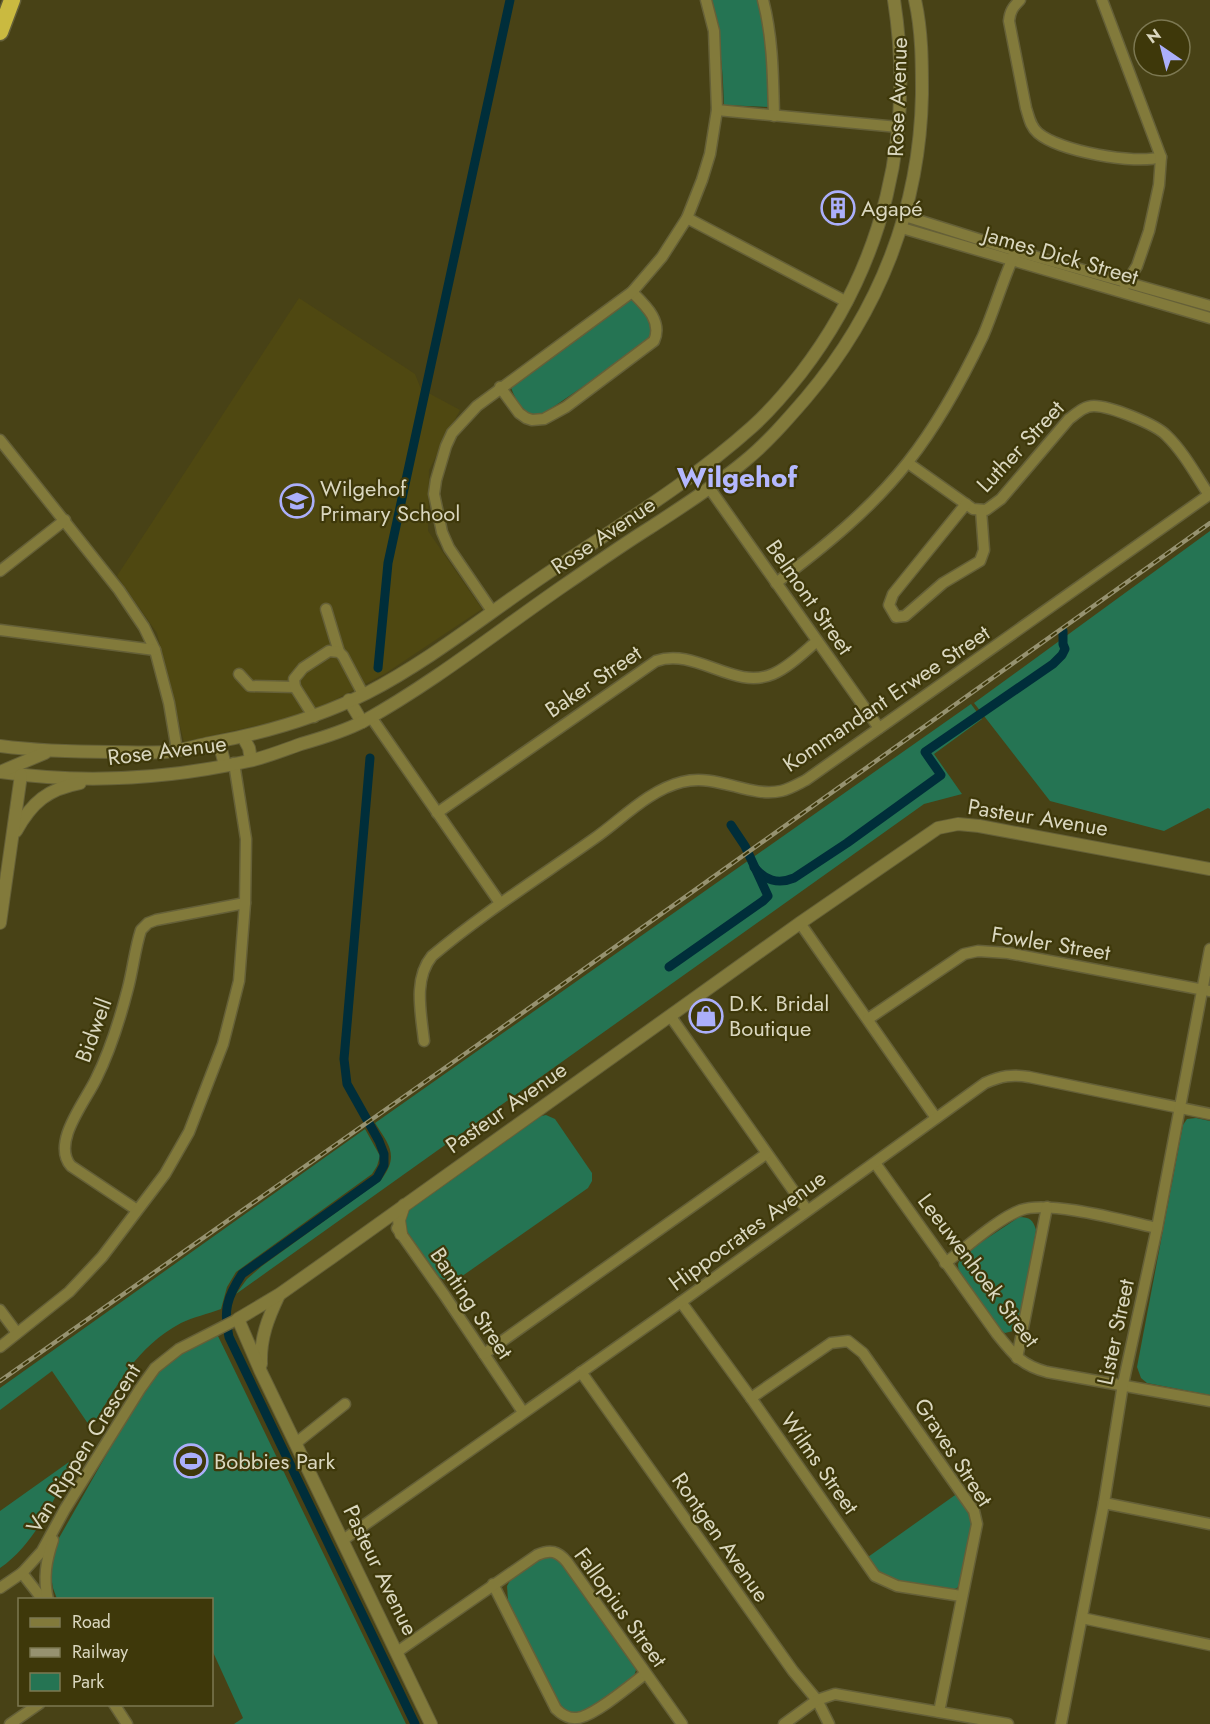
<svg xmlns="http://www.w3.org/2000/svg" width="1210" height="1724" font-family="Jost,sans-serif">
	<rect width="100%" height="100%" fill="#484216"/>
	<polygon fill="#4f4811" points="299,298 415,374 421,389 460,410 429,470 428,531 482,609 386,673 331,702 290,718 184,742 157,633 117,576"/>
	<g fill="#257453">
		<path d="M709 0H759L769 55V107L724 105C723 66 720 38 709 0Z"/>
		<path d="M628 299H633L652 316 651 340 543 414C539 415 536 416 532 415 523 413 512 394 511 386Z"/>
		<polygon points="1210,531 1210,809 1208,808 1164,831 1050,801 974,703"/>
		<path d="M971 704 982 719 934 754 962 794 924 804 236 1294 247 1279 262 1266 381 1180C399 1156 390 1146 375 1123Z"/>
		<polygon points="546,1115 555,1119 592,1173 592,1181 588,1188 458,1279 447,1281 439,1277 406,1230 404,1220 411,1207 537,1117"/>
		<polygon points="1196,1118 1210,1121 1210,1395 1147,1383 1141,1378 1137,1367 1183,1125 1187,1119"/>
		<path d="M365 1129 380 1156 377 1166 372 1174 236 1272 227 1287 221 1309C208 1314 193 1317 181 1323 136 1347 117 1386 91 1428L52 1371 0 1410V1388Z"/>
		<path d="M1019 1217C1030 1217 1033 1220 1036 1230L1020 1325 1013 1331 1005 1333 998 1328 959 1275 958 1264 962 1255Z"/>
		<path d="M217 1334 406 1724H234L243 1718 212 1650V1600L57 1599 53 1588 50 1571 59 1538 146 1385C169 1357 185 1348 217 1334Z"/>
		<path d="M76 1457C55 1495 37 1543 0 1568V1511Z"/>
		<path d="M958 1493 968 1507 974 1528 962 1581 957 1588 949 1591C916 1585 886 1588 868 1557Z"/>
		<polygon points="544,1555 558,1557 635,1663 636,1670 633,1679 581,1714 569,1714 558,1704 508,1600 507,1586 511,1579"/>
	</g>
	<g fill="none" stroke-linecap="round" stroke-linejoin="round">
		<g stroke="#002e3a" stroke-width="9">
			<polyline points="378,668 388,563 510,0"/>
			<path d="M370 758 344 1059 347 1084 379 1141 384 1154V1165L377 1178 242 1274C227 1297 223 1311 229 1337L415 1724"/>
			<path d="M754 867C765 880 777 885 794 878L847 843 941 775 925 752 1053 664 1062 655 1065 649 1063 644V631"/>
			<polyline points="669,967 763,901 768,896 745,846 731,825"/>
		</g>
		<g stroke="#656038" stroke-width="13">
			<g id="minor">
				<path d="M763 0C773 38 773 77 774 116"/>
				<path d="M1020 0C1013 7 1010 11 1009 21L1026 108C1029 117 1030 126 1038 133 1059 151 1135 165 1161 157"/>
				<polyline points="1102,0 1161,157 1159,185 1149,231 1137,266 1125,285"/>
				<polyline points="717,110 898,127"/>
				<polyline points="905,216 1016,251 1210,306"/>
				<polyline points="687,218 847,302"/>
				<polyline points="902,228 1210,318"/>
				<path d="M500 387 519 413 526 418 532 420 544 419 566 407 654 341C663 321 645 305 632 292"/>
				<polyline points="0,440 119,590 144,627 155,650 169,703 177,750"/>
				<path d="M908 463 973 509 986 510 1001 499 1069 419C1077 413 1084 406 1094 406 1110 406 1155 424 1166 435 1183 451 1196 475 1209 495"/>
				<polyline points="710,489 879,728"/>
				<polyline points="966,504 893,594 889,605 896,617 905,616 943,583 980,561 984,550 981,510"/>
				<polyline points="0,571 65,520"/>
				<path d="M776 583C824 547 871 509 908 462 938 424 962 380 983 336 995 308 1003 279 1016 251"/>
				<polyline points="326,609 339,652"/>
				<polyline points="492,611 449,548 442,532 434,494 436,480 446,446 452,433 477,406 632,292 662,257 687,218 702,180 710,154 717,110 714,31 706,0"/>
				<polyline points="0,630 155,650"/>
				<polyline points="239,674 250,686 295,687"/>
				<polyline points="314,717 295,687 294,679 303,668 329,651 339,652 343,656 363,694"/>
				<polyline points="371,717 500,903"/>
				<path d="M437 813 656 661C696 647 734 691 773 674 789 667 804 652 817 641"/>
				<polyline points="800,923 936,1118"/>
				<polyline points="671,1017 807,1210"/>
				<polyline points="868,1019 964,954 978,951 1008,953 1210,991"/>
				<path d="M424 1041C421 1013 413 979 432 956 483 913 540 877 595 838 622 819 649 790 682 782 717 773 749 798 781 791 790 789 798 784 806 780L1210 494"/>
				<path d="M875 1163 997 1334C1013 1354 1021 1365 1047 1372L1210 1401"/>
				<path d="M137 1210 71 1166C51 1143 85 1102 96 1079 110 1051 120 1019 128 988 133 969 135 948 141 930L148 923 156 920 245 903"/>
				<polyline points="397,1228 445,1296 523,1412"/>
				<path d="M945 1263C966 1248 997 1219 1021 1210 1049 1200 1125 1221 1157 1228"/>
				<polyline points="681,1302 751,1398 875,1576 897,1586 961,1596"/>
				<polyline points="0,1310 17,1333"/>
				<polyline points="0,1347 69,1292 102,1257 165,1174 189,1132 223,1044 239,981 245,903 246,839 234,763"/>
				<polyline points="484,1354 766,1154"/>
				<polyline points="1017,1358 1047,1207"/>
				<polyline points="581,1372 793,1671 817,1700 829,1724"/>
				<polyline points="751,1398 831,1343 848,1341 863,1353 974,1511 977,1524 939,1712"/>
				<polyline points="296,1443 345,1404"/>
				<polyline points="1104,1503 1210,1524"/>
				<path d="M343 1540 681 1302 985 1083C1001 1076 1012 1074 1029 1077L1210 1114"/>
				<polyline points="22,1573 43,1600"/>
				<path d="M493 1584 556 1709C562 1715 568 1719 577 1718 593 1717 631 1685 645 1674"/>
				<polyline points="0,1588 22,1573 42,1551 65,1509 140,1389 155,1368 179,1349 238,1319"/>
				<path d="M48 1600C43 1578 46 1561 53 1540"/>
				<polyline points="1082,1618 1210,1645"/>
				<path d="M397 1652 537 1555C550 1549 558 1551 567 1562L682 1724"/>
				<polyline points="114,1704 127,1724"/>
				<polyline points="10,1724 39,1704"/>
				<polyline points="784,1724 817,1700 835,1694 1008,1724"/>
				<polyline points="1061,1724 1104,1503 1123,1384 1157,1228 1210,949"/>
			</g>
		</g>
		<g stroke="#656038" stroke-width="14">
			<g id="tertiary">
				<polyline points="349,700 362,722"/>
				<polyline points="243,737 249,748 251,760"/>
				<polyline points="219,742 225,765"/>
				<path d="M0 746C38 751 74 752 112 752 129 752 147 753 165 752 180 751 195 746 210 743 265 733 317 718 367 693 433 659 492 610 554 569 621 524 692 481 752 427 770 411 786 392 801 373 884 265 915 134 894 0"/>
				<path d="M0 772C82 784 168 779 249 761 267 757 284 750 301 744 322 738 345 731 364 721 436 681 499 630 566 584 594 565 622 545 651 527 683 506 715 486 745 461 767 443 787 420 806 398 879 312 920 208 922 94 922 63 922 31 915 0"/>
				<polyline points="0,772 45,753"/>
				<path d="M16 831C32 802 48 789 80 783"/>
				<polyline points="0,923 21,775"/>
				<polyline points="401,1234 399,1220 404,1205"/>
				<path d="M261 1364C260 1338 268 1318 279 1295"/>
				<polyline points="431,1724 261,1372 238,1319 280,1294 331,1258 800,923 938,828 958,824 979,826 1210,869"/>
			</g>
		</g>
		<g stroke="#656038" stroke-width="19">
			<polyline id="trunk" points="0,32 12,0"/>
		</g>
		<use href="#minor" stroke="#827a3b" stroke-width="10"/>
		<use href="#tertiary" stroke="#827a3b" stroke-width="12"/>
		<use href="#trunk" stroke="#caba40" stroke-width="16"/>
		<g stroke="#969270" stroke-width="4.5">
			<polyline id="rail" points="0,1381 476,1046 1210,523"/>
		</g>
		<use href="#rail" stroke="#3e380a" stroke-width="2" stroke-dasharray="7" stroke-linecap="butt"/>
	</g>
	<defs>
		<g id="building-ring" transform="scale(1.725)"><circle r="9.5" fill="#3e380a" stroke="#abaffb" stroke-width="1.5"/><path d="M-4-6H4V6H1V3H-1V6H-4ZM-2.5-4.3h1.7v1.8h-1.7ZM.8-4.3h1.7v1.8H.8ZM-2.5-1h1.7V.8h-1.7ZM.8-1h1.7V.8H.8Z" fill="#abaffb"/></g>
		<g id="school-ring" transform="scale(1.725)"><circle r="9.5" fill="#3e380a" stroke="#abaffb" stroke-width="1.5"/><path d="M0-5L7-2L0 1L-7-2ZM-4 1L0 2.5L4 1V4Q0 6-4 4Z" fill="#abaffb"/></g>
		<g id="shop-ring" transform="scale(1.725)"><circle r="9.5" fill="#3e380a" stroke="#abaffb" stroke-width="1.5"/><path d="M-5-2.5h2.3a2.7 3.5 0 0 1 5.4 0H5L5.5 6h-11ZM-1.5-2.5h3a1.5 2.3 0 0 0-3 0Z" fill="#abaffb"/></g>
		<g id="stadium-ring" transform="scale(1.725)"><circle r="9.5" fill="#3e380a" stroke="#abaffb" stroke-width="1.5"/><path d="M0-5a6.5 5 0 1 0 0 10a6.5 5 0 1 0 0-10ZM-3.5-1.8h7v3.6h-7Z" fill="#abaffb"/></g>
	</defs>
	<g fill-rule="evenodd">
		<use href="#building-ring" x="838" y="208"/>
		<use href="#school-ring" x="297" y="501"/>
		<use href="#shop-ring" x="706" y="1016"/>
		<use href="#stadium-ring" x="191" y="1461"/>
	</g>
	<g text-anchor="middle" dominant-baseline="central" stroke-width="4.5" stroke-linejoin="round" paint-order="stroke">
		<g font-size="22" fill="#dad7bf" stroke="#3e380a">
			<text transform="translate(897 97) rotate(-88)">Rose Avenue</text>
			<text transform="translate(1061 255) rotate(16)">James Dick Street</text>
			<text transform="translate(1020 446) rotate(-47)">Luther Street</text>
			<text transform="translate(603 535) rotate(-34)">Rose Avenue</text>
			<text transform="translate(810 597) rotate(55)">Belmont Street</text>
			<text transform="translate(593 681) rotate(-34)">Baker Street</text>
			<text transform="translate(886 698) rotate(-34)">Kommandant Erwee Street</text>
			<text transform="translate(167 750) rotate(-7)">Rose Avenue</text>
			<text transform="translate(1038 817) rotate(9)">Pasteur Avenue</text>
			<text transform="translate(1051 943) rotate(9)">Fowler Street</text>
			<text transform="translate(93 1030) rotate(-70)">Bidwell</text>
			<text transform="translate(506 1107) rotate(-35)">Pasteur Avenue</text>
			<text transform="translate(747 1230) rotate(-36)">Hippocrates Avenue</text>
			<text transform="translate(979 1270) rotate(53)">Leeuwenhoek Street</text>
			<text transform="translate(472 1303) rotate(56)">Banting Street</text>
			<text transform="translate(1115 1332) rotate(-78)">Lister Street</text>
			<text transform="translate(83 1448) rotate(-58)">Van Rippen Crescent</text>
			<text transform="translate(954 1452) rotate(57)">Graves Street</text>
			<text transform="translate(820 1463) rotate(55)">Wilms Street</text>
			<text transform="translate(721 1537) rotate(55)">Rontgen Avenue</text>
			<text transform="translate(381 1570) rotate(64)">Pasteur Avenue</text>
			<text transform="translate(621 1607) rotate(54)">Fallopius Street</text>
		</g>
		<g font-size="22" fill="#dad7bf" stroke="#3e380a" text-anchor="start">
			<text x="861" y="208">Agapé</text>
			<text x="320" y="488">Wilgehof<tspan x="320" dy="25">Primary School</tspan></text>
			<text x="729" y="1003">D.K. Bridal<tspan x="729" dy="25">Boutique</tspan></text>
			<text x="214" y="1461">Bobbies Park</text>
		</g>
		<g font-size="28" font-weight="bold" fill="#b4b8fe" stroke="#3e380a">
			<text x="737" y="477">Wilgehof</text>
		</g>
	</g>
	<rect x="18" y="1598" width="195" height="108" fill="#3e380a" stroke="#7c7852" stroke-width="1.5"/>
	<rect x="30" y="1618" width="30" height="9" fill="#827a3b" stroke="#7c7852" stroke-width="1.5"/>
	<text x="72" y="1628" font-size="18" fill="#dad7bf">Road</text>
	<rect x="30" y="1648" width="30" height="9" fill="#969270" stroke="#7c7852" stroke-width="1.5"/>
	<text x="72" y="1658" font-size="18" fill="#dad7bf">Railway</text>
	<rect x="30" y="1673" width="30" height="18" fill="#257453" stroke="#7c7852" stroke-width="1.5"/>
	<text x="72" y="1688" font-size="18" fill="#dad7bf">Park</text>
	<g transform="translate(1162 48) rotate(325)"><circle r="28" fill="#3e380a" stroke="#7c7852" stroke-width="1.5"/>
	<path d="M0-4.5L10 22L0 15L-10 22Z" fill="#abaffb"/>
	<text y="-9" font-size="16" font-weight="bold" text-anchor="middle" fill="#dad7bf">N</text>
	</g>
</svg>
